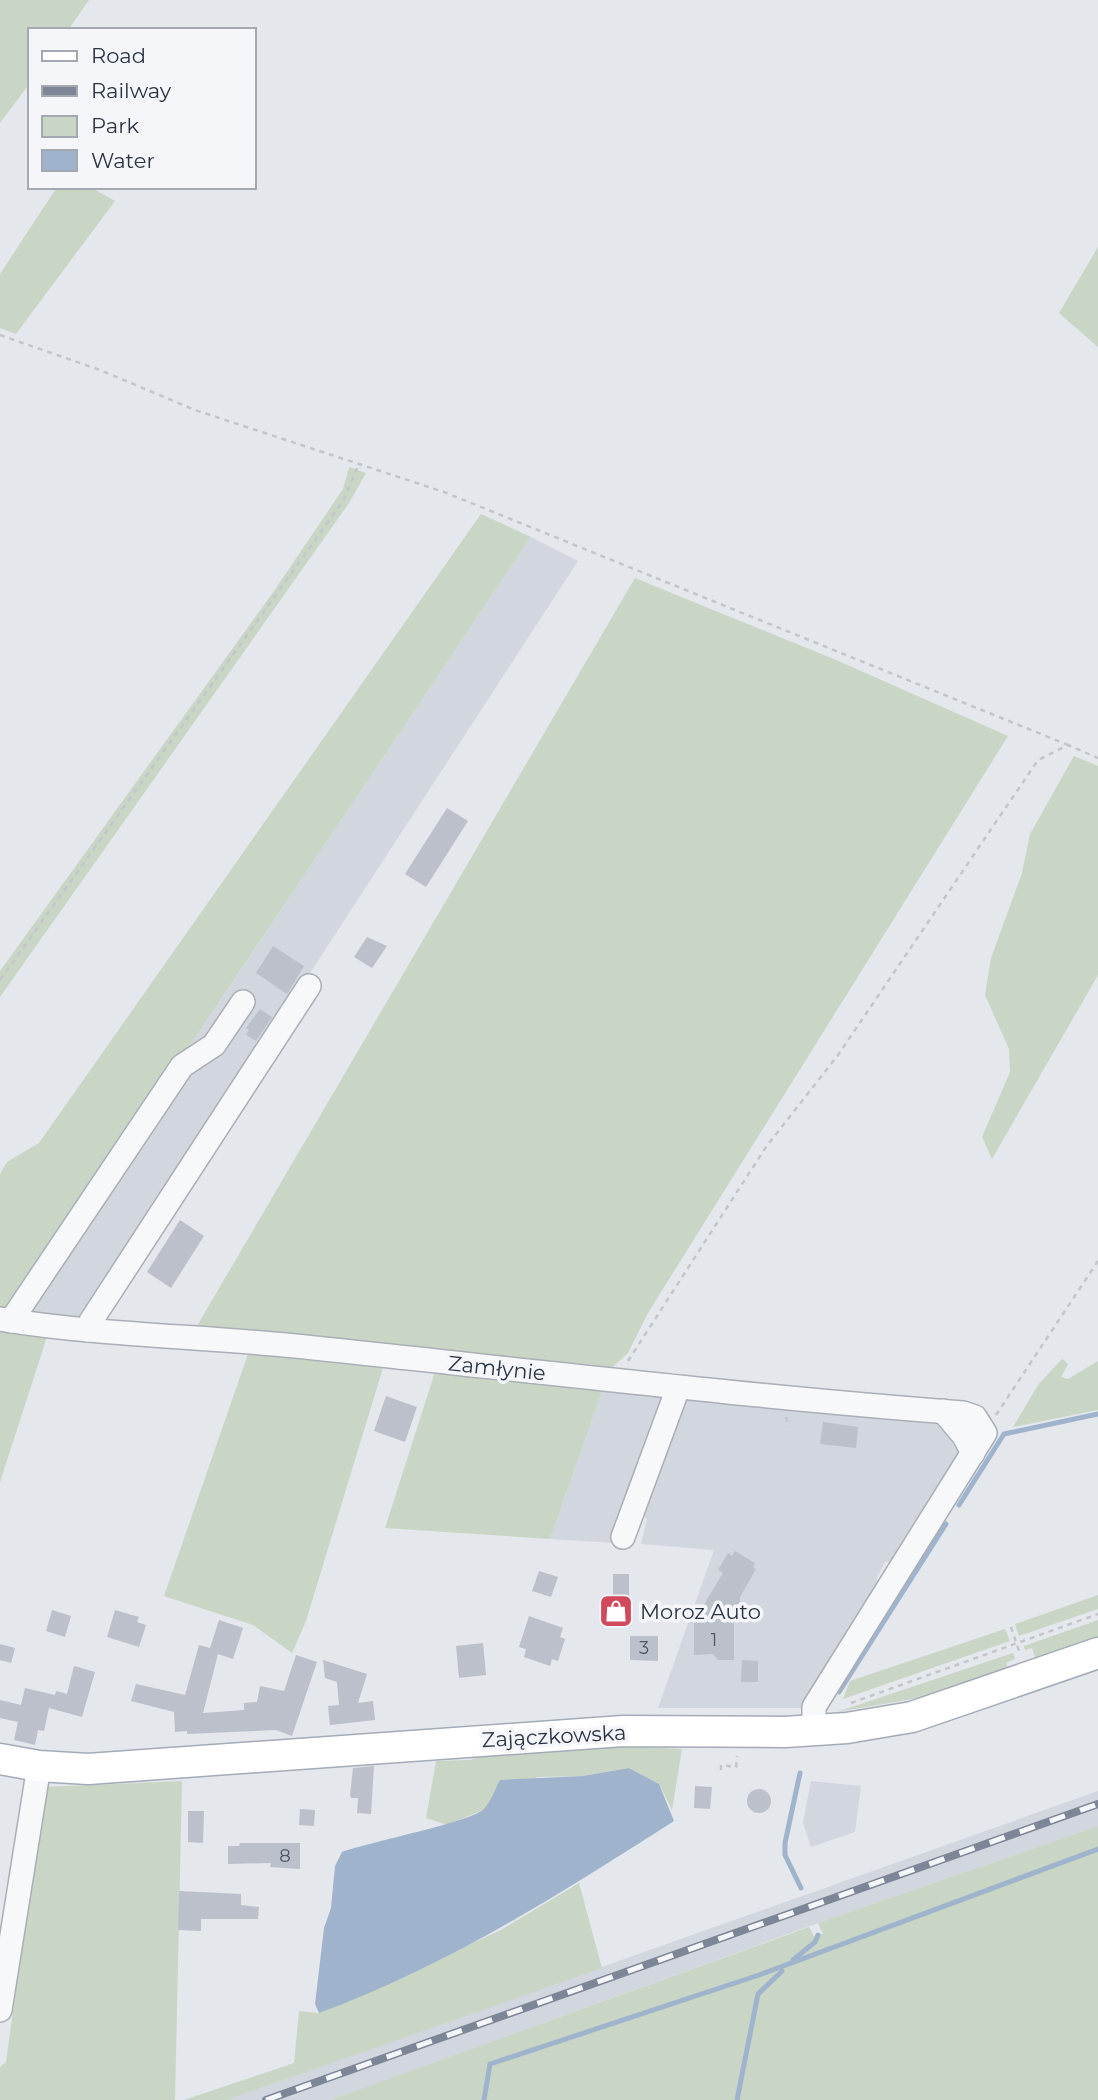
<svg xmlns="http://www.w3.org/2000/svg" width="1098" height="2100" font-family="Montserrat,sans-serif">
	<rect width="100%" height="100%" fill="#e4e7ec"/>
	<g fill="#d2d6de">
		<polygon points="531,537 578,561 83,1322 9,1315"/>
		<polygon points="603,1389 668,1396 616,1543 550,1539"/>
		<polygon points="685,1397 949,1424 966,1449 896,1562 885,1562 876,1579 881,1583 804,1708 658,1708 714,1550 641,1544 647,1519 641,1513"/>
		<polygon points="811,1781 861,1786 855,1832 811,1847 803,1823"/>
		<polygon points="1098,1791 1098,1826 818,1923 353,2092 330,2100 227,2100"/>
	</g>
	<g fill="#c9d6c5">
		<polygon points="0,0 89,0 68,30 30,30 30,83 0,123"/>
		<polygon points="57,187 90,187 115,201 16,334 0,328 0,274"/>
		<polygon points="1098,247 1098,347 1059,313"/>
		<polygon points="349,467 366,473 349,503 0,997 0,971 274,591 343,489"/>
		<polygon points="481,514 531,537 9,1315 0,1313 0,1174 7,1162 39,1143"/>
		<polygon points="635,578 836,660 1008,736 648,1313 628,1353 606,1373 194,1331"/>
		<polygon points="1074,756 1098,766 1098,975 992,1159 982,1137 1010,1072 1009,1049 985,995 991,958 1022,873 1030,834"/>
		<polygon points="0,1331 47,1337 0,1482"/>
		<polygon points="248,1354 383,1368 306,1621 292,1653 253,1625 164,1596"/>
		<polygon points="1062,1359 1068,1364 1061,1377 1068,1379 1098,1361 1098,1410 1013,1427 1038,1385"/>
		<polygon points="435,1372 603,1389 550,1539 385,1528"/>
		<polygon points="1098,1595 1098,1609 1019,1636 1015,1624"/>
		<polygon points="1098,1620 1098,1638 1036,1660 1032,1648 1025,1650 1024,1646"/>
		<polygon points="1005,1629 1010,1641 843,1699 850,1681"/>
		<polygon points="1013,1653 1015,1659 1006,1663 1008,1668 924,1697 837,1712"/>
		<polygon points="620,1746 682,1749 672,1810 659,1784 629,1768 583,1776 538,1777 483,1810 447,1825 426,1818 436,1761 470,1760 488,1753"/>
		<polygon points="182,1781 175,2100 0,2100 0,2067 6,2062 44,1787"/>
		<polygon points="1098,1826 1098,2100 330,2100 809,1927 814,1936 823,1934 818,1923"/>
		<polygon points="579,1883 602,1968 227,2100 184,2100 294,2063 299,2011 319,2013 501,1930"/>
	</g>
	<path fill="#9fb4cc" d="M629 1768 659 1784 674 1821C560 1894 447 1966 319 2013L315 2004 324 1928 331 1908 335 1866 342 1852C369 1842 471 1822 484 1809 491 1802 495 1789 500 1780L583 1776Z"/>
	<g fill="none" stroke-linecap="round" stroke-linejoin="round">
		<g stroke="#9fb4cc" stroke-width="5">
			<polyline points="959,1505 1004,1434 1098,1414"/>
			<polyline points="839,1692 946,1524"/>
			<polyline points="800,1773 785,1843 785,1855 801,1888"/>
			<polyline points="793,1960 815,1942 818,1935"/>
			<polyline points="484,2100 490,2064 759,1975 1098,1849"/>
			<polyline points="737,2100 758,1994 782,1971"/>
		</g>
	</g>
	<g fill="#bbc0ca">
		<polygon points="447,808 468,821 426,887 405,874"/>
		<polygon points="367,937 387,946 372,968 354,957"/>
		<polygon points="273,946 304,966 287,994 256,973"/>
		<polygon points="260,1009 272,1017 256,1041 246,1035 249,1030 246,1028"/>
		<polygon points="180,1220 204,1236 171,1288 147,1272"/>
		<polygon points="386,1396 417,1407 405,1442 374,1431"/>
		<polygon points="823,1422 858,1427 856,1448 820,1444"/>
		<polygon points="735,1551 755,1563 753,1567 756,1569 740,1597 740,1609 734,1609 734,1660 718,1660 713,1654 694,1655 694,1621 723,1573 718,1570 728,1553 732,1556"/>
		<polygon points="539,1571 558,1577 551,1597 532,1591"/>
		<polygon points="613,1574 629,1574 629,1625 604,1625 604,1599 613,1599"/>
		<polygon points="52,1610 71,1616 65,1637 46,1631"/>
		<polygon points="115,1610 139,1617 137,1622 146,1625 139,1647 107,1637"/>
		<polygon points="529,1616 563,1628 560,1637 565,1639 558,1661 552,1659 550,1666 524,1657 526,1649 519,1647"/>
		<polygon points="219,1620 243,1628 233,1659 218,1654 203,1713 244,1710 244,1703 257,1702 260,1686 284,1691 296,1655 317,1662 292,1736 276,1730 187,1734 187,1731 175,1732 174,1712 131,1701 136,1684 185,1695 199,1645 210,1648"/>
		<polygon points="630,1636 658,1636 658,1661 630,1660"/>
		<polygon points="483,1643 486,1675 459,1678 456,1646"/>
		<polygon points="0,1644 15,1648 11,1663 0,1660"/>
		<polygon points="323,1660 367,1674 358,1703 373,1701 375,1720 330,1725 328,1706 339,1705 337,1682 325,1678"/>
		<polygon points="742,1660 758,1661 758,1682 741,1682"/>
		<polygon points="74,1666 95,1672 82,1717 49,1708 44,1731 38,1730 35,1745 14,1740 18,1722 0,1718 0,1700 21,1705 25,1688 55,1695 56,1691 67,1694"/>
		<polygon points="374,1766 371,1814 357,1813 358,1798 351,1798 350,1795 353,1768"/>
		<polygon points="695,1786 712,1787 710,1809 694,1808"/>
		<circle cx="759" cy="1801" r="12"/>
		<polygon points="300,1809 315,1810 314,1826 299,1825"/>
		<polygon points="188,1811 204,1811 203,1843 188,1842"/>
		<polygon points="240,1843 300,1843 300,1869 270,1867 271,1863 228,1864 228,1846 239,1846"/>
		<polygon points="179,1891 241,1894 241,1905 259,1907 258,1919 201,1919 201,1931 178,1930"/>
	</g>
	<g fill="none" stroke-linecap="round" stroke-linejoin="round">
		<g stroke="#a9aeb7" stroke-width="26">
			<g id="minor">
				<path d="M0 1319C98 1335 197 1336 295 1346 518 1369 740 1396 963 1413L975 1417 985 1433 814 1707V1731"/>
				<polyline points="11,1321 182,1066 214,1045 243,1002"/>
				<polyline points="88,1330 91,1321 309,986"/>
				<polyline points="943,1411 964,1436 973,1453"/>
				<polyline points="623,1537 678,1388"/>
				<polyline points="0,2010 39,1766"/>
			</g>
		</g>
		<g stroke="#a3abb8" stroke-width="33">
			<polyline id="major" points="0,1759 39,1766 88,1769 623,1731 785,1732 847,1728 912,1717 1098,1653"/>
		</g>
		<g stroke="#c2c5cb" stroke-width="2.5" stroke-dasharray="5 5" stroke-linecap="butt">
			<polyline points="0,335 100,370 195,410 444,492 1068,745"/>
			<polyline points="0,980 343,501 359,464"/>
			<polyline points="628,1361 766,1147 838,1055 1038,760 1068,745 1098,758"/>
			<polyline points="996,1415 1098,1261"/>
			<polyline points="786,1417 789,1427"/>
			<polyline points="1011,1627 1020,1654"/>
			<polyline points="851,1703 1098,1614"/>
			<polyline points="721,1770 721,1765 736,1767 737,1756"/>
		</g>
		<use href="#minor" stroke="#f7f8fa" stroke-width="23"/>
		<use href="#major" stroke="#fff" stroke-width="30"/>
		<g stroke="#7d8696" stroke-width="8">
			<polyline id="rail" points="266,2100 1098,1804"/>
		</g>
		<use href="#rail" stroke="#f4f6f9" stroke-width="5" stroke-dasharray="16" stroke-linecap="butt"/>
	</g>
	<defs>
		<g id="shop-square" transform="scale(1.75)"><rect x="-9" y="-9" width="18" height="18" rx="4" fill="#d1495b" stroke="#f4f6f9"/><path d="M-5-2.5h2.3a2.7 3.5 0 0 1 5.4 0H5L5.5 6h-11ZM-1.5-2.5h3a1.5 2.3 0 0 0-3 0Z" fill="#fff"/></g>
	</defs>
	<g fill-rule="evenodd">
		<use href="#shop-square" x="616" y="1611"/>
	</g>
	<g text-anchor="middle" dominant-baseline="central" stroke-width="7" stroke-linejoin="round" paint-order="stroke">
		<g font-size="18" fill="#4f5766">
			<text x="714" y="1640">1</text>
			<text x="644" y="1648">3</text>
			<text x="285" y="1856">8</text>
		</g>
		<g font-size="21" fill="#2b3445" stroke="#f4f6f9">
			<text transform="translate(497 1368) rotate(6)">Zamłynie</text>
			<text transform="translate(554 1736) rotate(-3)">Zajączkowska</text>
		</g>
		<g font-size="21" fill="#2b3445" stroke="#f4f6f9" text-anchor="start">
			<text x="640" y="1611">Moroz Auto</text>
		</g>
	</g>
	<rect x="28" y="28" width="228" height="161" fill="#f4f6f9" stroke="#a4a8b1" stroke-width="2"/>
	<rect x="42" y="51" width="35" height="10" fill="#ffffff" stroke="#a4a8b1" stroke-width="2"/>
	<text x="91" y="63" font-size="21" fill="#2b3445">Road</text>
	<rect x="42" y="86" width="35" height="10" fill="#7d8696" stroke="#a4a8b1" stroke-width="2"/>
	<text x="91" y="98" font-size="21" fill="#2b3445">Railway</text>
	<rect x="42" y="116" width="35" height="21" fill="#c9d6c5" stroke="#a4a8b1" stroke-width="2"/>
	<text x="91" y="133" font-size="21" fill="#2b3445">Park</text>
	<rect x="42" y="150" width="35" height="21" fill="#9fb4cc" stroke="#a4a8b1" stroke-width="2"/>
	<text x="91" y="168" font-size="21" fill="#2b3445">Water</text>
</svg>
